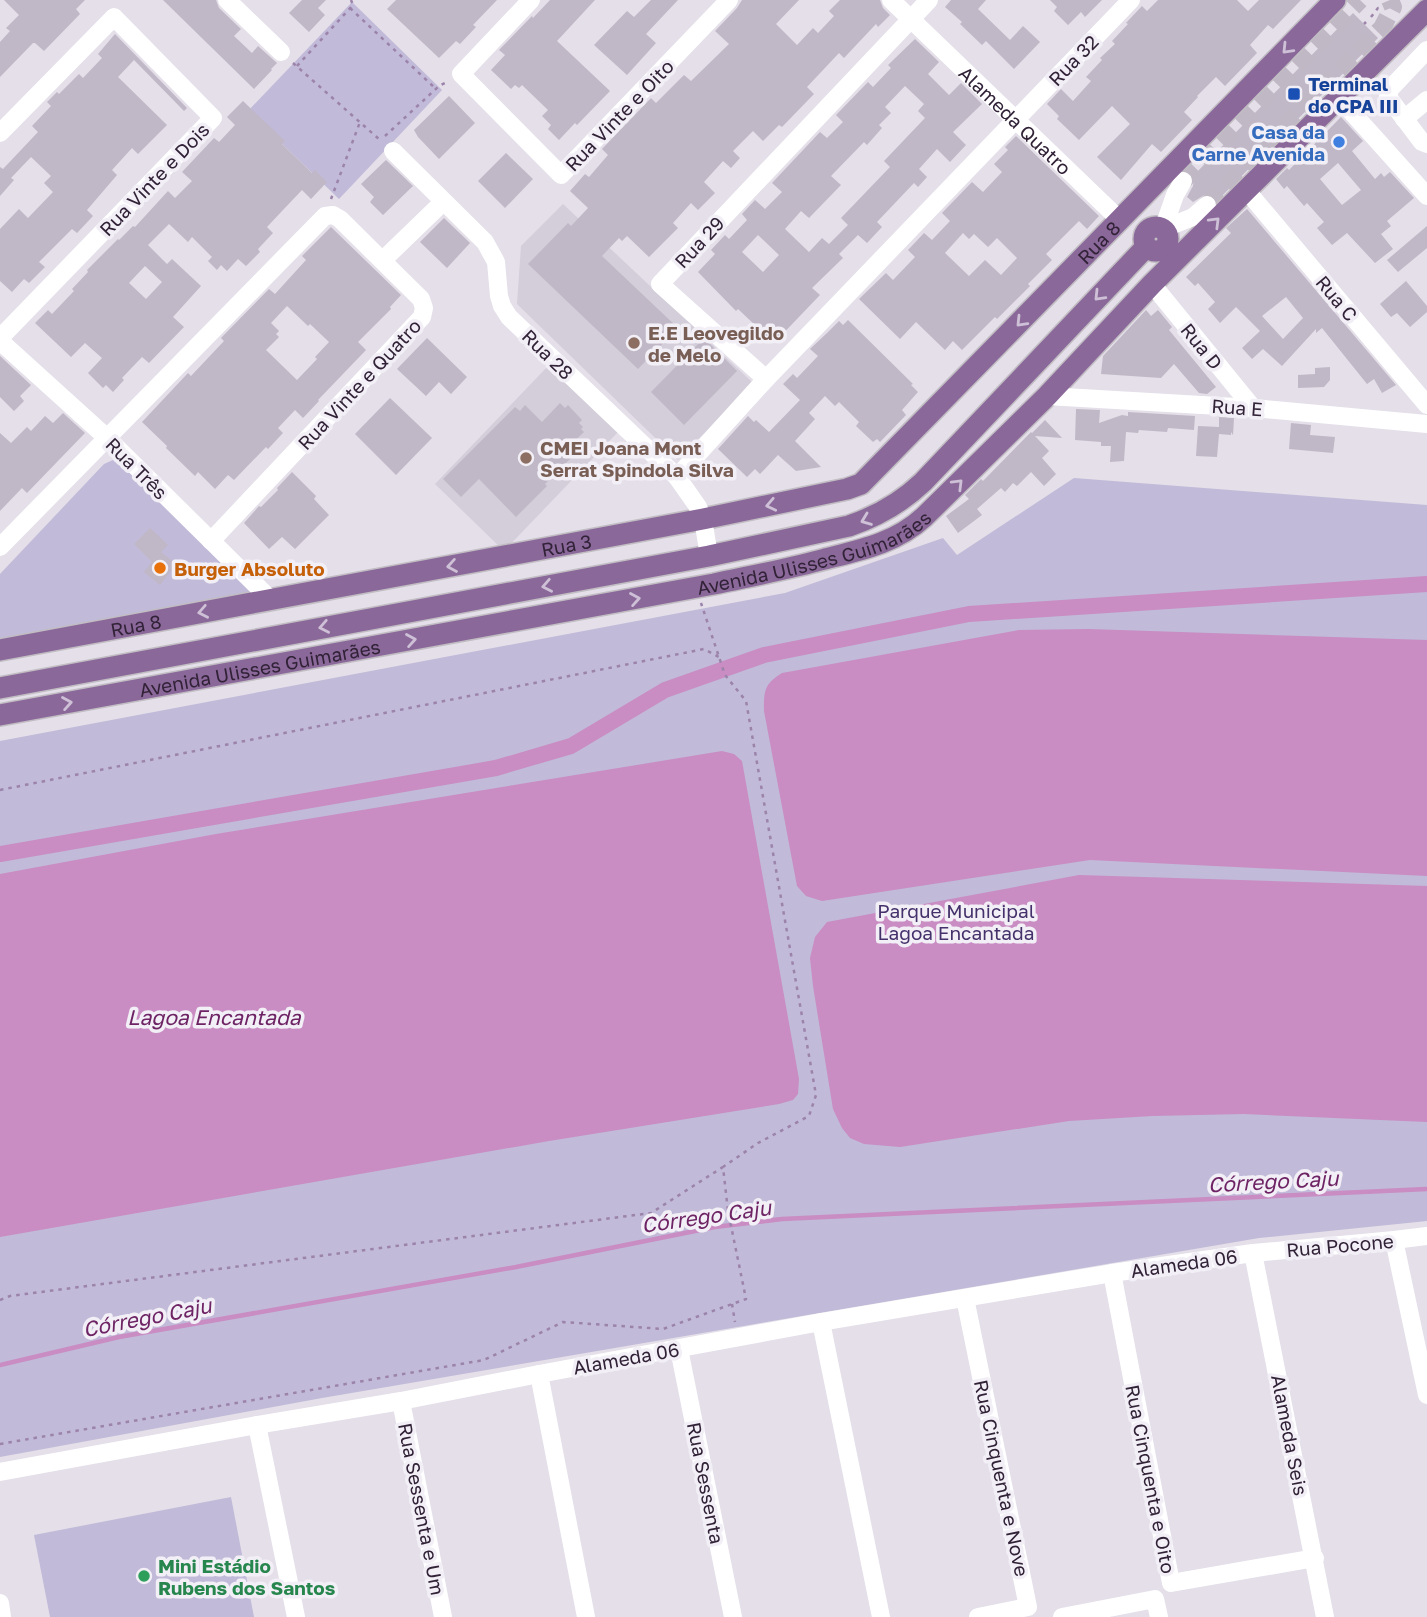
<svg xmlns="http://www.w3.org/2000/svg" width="1427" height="1617" font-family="'Golos Text',sans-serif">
	<rect width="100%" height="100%" fill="#e4dfe9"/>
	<g fill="#d3ced9">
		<polygon points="563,204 753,383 678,460 517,304 521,246"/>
		<polygon points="549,365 618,432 504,551 435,484"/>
	</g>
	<g fill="#c1bad8">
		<polygon points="352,2 442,90 339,199 248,111"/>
		<polygon points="113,460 118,461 255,593 0,646 0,574 104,464"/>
		<polygon points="1074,478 1427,505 1427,1221 1259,1238 322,1398 0,1457 0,741 785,593 943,538 957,555"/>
		<polygon points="231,1497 254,1617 50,1617 34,1535"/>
	</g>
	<g fill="#c98cc3">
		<path d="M1088 629 1427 640V876L1090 860 822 901 806 896 797 886 764 711C764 691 764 684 782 673L1019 630Z"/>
		<polygon points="722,751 734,754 742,761 799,1079 798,1094 793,1100 779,1104 549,1141 0,1237 0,874 216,834"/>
		<polygon points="1079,875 1427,886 1427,1122 1244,1114 1152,1116 1069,1121 900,1147 864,1144 850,1138 842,1128 833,1109 813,986 810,958 815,937 827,922"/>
	</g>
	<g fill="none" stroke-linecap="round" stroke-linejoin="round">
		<polyline stroke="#c98cc3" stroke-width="4.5" points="0,1365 119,1337 516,1267 715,1227 782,1219 1427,1189"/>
		<polyline stroke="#c98cc3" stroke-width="16" points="0,854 496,768 571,746 665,690 764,655 969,614 1427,584"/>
	</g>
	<g fill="#c0b8c6" fill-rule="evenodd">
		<polygon points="4,0 85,0 76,9 80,14 44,51 35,43 33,43 0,77 0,42 10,31 6,28 19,15"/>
		<polygon points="163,0 216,0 219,8 241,29 234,36 252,53 258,46 277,63 271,69 272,70 254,89"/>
		<polygon points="302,0 326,0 318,8 325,15 309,32 289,13"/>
		<polygon points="396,0 497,0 473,25 476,27 460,44 456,41 439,58 387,9"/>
		<polygon points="550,0 595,0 557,41 610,91 577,125 575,123 559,140 548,129 551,125 542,116 548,110 522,85 519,88 515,85 511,89 491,70 505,55 499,50 532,16 533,18"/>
		<polygon points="651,0 678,0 646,34 656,43 627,75 594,45 627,11 634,17"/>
		<polygon points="742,0 799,0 776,24 797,45 813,28 818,33 834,16 829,11 840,0 880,0 883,8 890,15 878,27 876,24 844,58 839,53 807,87 814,94 782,127 779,125 763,141 753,131 733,151 740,158 731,168 723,161 704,182 715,193 698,210 691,203 673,223 678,228 649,257 627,236 622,241 619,238 602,256 678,328 638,369 528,264 568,223 571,226 588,208 570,191 585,174 589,177 608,155 602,149 651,98 656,103 684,75 691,81 729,44 715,31 737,8"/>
		<polygon points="951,0 986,0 978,9 1010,40 1023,26 1040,42 1014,69 986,41 982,45 960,24 962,22 945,7"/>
		<polygon points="1050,0 1102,0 1085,17 1081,12 1068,25 1054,11 1057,7"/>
		<polygon points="1158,0 1237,0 1248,11 1259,0 1301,0 1273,29 1268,25 1250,45 1257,53 1225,86 1216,77 1197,96 1198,97 1184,112 1192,120 1161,152 1152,144 1121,180 1097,157 1130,124 1112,106 1079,140 1057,119 1059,116 1047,104 1061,89 1073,101 1091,81 1086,77 1102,60 1100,58 1115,44 1112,41 1128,24 1126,23 1142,6 1147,11"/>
		<polygon points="1353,13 1378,38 1217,201 1211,195 1206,194 1193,202 1187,197 1193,186 1194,180 1193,176"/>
		<polygon points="115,34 187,108 184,111 134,60 118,77 167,125 138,154 132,148 112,170 117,175 87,210 93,216 77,233 72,229 39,262 45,267 29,283 24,279 12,292 0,281 0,229 19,209 28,218 53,192 44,183 51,176 31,157 11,178 14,180 0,196 0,167 3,169 38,132 32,126 51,106 47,102 57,92 59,94 79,74 83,78 102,58 98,54"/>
		<path d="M915 39 939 62 928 74 949 95 961 83 982 104 953 132 966 145 950 162 937 149 919 169 927 177 918 187 914 183 877 222 882 227 867 243 858 235 839 254 843 258 812 288 820 295 774 343 738 309 736 311 698 272 715 254 711 250 725 235 729 239 747 220 742 214 755 200 765 209 782 192 772 183 820 132 827 138 843 122 836 115 868 82 873 87 891 68 888 65ZM905 86 924 104 918 111 925 118 884 161 890 167 841 218 848 225 829 244 822 238 809 252 785 229 801 211 809 218 841 185 831 176 864 142 867 145 882 128 879 125 891 113 885 107ZM758 235 779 255 763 272 742 252Z"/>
		<polygon points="449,96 475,123 439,159 418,137 414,130"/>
		<path d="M243 101 285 141 282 144 312 173 315 170 327 182 311 199 302 190 283 210 267 227 273 233 258 249 260 252 246 266 238 259 227 271 221 265 217 270 208 261 212 257 192 237 188 242 169 224 148 245 167 264 172 259 201 286 173 317 184 327 149 363 142 357 122 378 124 380 113 392 106 385 103 388 88 373 102 358 85 343 71 357 35 323 48 310 52 314 74 291 72 289 88 272 87 270 118 239 119 240 133 226 135 227 168 191 175 198 192 181 182 172 214 138 219 142 235 125 227 117ZM145 266 162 282 146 299 129 283Z"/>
		<path d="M1341 117 1363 141 1352 151 1375 179 1381 173 1384 177 1390 172 1414 198 1387 221 1391 226 1381 234 1393 249 1375 263 1347 233 1332 245 1317 228 1324 222 1307 203 1304 206 1287 186 1284 189 1276 179 1287 168 1289 170ZM1338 163 1361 190 1342 205 1320 179Z"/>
		<path d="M1016 136 1099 216 1087 229 1079 221 1046 254 1052 260 1028 284 1030 286 997 319 995 317 962 350 953 341 945 350 916 322 900 339 859 299 886 273 893 280 915 257 908 250 924 233 932 240 950 221 942 213 972 182 983 192 1002 172 994 164 1008 150 1005 147ZM963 233 969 239 974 234 988 247 997 238 1017 258 1001 275 985 260 969 276 945 253Z"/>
		<polygon points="506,153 533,179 505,208 478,181"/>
		<polygon points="386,160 413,186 383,215 370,202 374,197 361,184"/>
		<path d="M1247 209 1396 385 1382 393 1374 379 1367 384 1322 328 1316 333V329L1282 366 1263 349 1252 359 1242 348 1260 331 1236 307 1220 323 1208 309 1215 302 1198 283 1195 286 1186 277 1231 233 1226 228ZM1286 297 1303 318 1283 339 1262 316Z"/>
		<polygon points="444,218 470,243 447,268 420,242"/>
		<polygon points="1427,226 1427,248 1398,272 1387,260"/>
		<path d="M331 227 401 295 390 307 391 309 358 342 366 350 318 400 319 401 303 418 295 410 278 428 283 433 268 449 266 447 234 480 228 475 215 489 198 472 195 476 166 448 167 446 142 422 188 373 191 376 224 341 221 338 269 289 275 294 306 260 302 256ZM287 306 308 326 310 324 329 342 315 357 317 359 297 380 266 350 279 337 276 334 279 331 271 323Z"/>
		<polygon points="1406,281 1427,306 1427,312 1410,327 1397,313 1391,317 1380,304"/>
		<polygon points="1146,310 1151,316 1158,310 1172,327 1169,330 1216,387 1207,394 1199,393 1174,364 1161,378 1101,374 1103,356"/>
		<polygon points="848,320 913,384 911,385 918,392 902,410 906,415 880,442 877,439 873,442 856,426 859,422 839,402 835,406 825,396 809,413 815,419 795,441 821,467 796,471 778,455 760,474 755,469 747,477 718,449 748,416 754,422 756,420 769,432 800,400 783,384 793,374 797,378 818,356 810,349 827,333 839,321 843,325"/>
		<polygon points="427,338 467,377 451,394 439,382 426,396 397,369"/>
		<polygon points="704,338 737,371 684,425 651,392"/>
		<polygon points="0,356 31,385 20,396 24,401 14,411 0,397"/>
		<polygon points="1330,367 1330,380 1324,387 1298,388 1298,375 1315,374 1315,368"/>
		<polygon points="390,398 432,438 396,475 355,434"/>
		<polygon points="560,403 565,408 568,405 582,420 579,423 583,427 581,429 584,432 564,451 571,458 545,484 547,486 516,517 479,479 461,497 443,479 515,407 520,411 525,405 542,422"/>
		<polygon points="1076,409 1100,410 1099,423 1122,415 1128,416 1128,412 1195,416 1194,430 1168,428 1167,432 1139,430 1138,433 1126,432 1124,461 1110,462 1111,446 1101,446 1101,442 1075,440"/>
		<polygon points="63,413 85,433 27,493 22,488 0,511 0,433 11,443 27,427 31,431 45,416 53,423"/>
		<polygon points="1219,417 1234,418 1233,435 1231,432 1231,435 1219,434 1217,457 1196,456 1198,426 1219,427"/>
		<polygon points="1045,420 1062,438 1035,436 1049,451 1042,458 1056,474 1044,486 1031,472 1017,486 1013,483 1005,492 1001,488 977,509 982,515 958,533 946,516 969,499 965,495 981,479 983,481 1031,432 1032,433"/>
		<polygon points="1291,423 1311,425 1310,435 1335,437 1333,453 1289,449"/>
		<polygon points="292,472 316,496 314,499 329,515 295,549 282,537 269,549 244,523 259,506 261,507 278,490 277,488"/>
		<polygon points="150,528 168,545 161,552 176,564 160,585 144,572 152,562 134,544"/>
	</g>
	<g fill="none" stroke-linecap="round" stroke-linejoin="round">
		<g stroke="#c0b9c5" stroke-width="18" stroke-dasharray="18 9" stroke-linecap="butt">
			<polyline points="1183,181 1360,0"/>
			<polyline points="1207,205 1382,28 1393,7 1390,0"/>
		</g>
		<g stroke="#c1bdc3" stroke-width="24">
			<g id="major">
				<circle cx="1156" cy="239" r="12"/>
				<path id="s2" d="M0 650 703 519 847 489 861 484 1335 0"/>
				<path d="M0 688 709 556 849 526C878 516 901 503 923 482L1146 247"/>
				<path id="s3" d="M0 715 714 584C751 576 789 569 825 559 861 550 896 543 924 517L1047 396 1152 284 1427 10"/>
			</g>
		</g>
		<g stroke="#9c83aa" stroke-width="2.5" stroke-dasharray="3.5 5" stroke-linecap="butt">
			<polyline points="350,8 436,89"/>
			<polyline points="1371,17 1378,8 1382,8"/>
			<polyline points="1364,24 1366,22"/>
			<polyline points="293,63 380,140"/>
			<polyline points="297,66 353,5 351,0"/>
			<polyline points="385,136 439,86 449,81"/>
			<polyline points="331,199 360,122"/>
			<polyline points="0,790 704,649 719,657"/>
			<polyline points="0,1300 10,1296 651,1213 723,1167"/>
			<polyline points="732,1304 735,1322"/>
			<polyline points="0,1444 484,1360 563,1322 663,1329 746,1299 728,1211 723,1167 758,1143 809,1116 816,1095 746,701 725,675 701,603"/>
		</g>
		<g stroke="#fff" stroke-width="18">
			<polyline points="227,0 281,52"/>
			<polyline points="531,0 461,74 561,175 729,0"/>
			<path id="s1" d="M891 0 1120 220"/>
			<polyline points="929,0 660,284 766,379 1131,0"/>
			<polyline points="1427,50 1390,89 1388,97 1422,142 1427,144"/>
			<polyline points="1339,98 1427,196"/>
			<polyline points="1404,119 1427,100"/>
			<polyline points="0,133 114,17 213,118 0,338"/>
			<polyline points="393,151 485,242 496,262 499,296 502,306 509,317 677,477 698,507 703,519 709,556"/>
			<polyline points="1183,181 1175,195 1163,229 1193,217 1207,205"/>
			<polyline points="1247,191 1427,405"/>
			<polyline points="383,260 443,202"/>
			<polyline points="1152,284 1253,408"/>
			<polyline points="0,341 106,437 270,599"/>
			<polyline points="1047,396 1253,408 1427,424"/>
			<polyline points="677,477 766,379"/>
			<polyline points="0,547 325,216 333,215 340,219 421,299 424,308 422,317 211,541"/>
			<polyline points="1394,1240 1427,1395"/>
			<polyline points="1253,1253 1325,1617"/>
			<polyline points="1112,1273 1171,1583 1315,1558"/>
			<polyline points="965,1298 1028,1607 978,1617"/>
			<polyline points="821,1322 881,1617"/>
			<polyline points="679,1349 733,1617"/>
			<polyline points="539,1374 586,1617"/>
			<polyline points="401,1401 443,1617"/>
			<polyline points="257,1425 296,1617"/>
			<polyline points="0,1472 257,1425 401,1401 539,1374 821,1322 1112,1273 1253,1253 1394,1240 1427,1236"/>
			<polyline points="0,1603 2,1617"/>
			<polyline points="1062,1617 1155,1599 1159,1617"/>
		</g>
		<use href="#major" stroke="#8b689a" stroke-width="21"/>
	</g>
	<defs><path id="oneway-chevron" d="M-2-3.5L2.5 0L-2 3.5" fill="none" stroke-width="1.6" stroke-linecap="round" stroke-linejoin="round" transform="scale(1.75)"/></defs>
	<g stroke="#cec0d6">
		<use href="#oneway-chevron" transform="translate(1287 49) rotate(134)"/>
		<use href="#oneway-chevron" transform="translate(1215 222) rotate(-45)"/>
		<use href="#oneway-chevron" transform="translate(1099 296) rotate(134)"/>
		<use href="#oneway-chevron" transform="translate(1021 322) rotate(134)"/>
		<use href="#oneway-chevron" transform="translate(958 484) rotate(-45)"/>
		<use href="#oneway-chevron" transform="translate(771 505) rotate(168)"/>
		<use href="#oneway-chevron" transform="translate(866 520) rotate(159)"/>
		<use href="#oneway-chevron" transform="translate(452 566) rotate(170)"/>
		<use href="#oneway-chevron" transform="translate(547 586) rotate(169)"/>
		<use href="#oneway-chevron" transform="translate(635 599) rotate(-10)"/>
		<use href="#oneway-chevron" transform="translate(203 612) rotate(169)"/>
		<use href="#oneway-chevron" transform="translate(324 627) rotate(169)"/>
		<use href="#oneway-chevron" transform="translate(411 640) rotate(-10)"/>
		<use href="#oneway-chevron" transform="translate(67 703) rotate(-10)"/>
	</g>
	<rect fill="#1a4fb4" stroke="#f2eff6" stroke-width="2.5" x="1287" y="87" width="14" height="14" rx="3.5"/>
	<circle fill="#3f7fe0" stroke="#f2eff6" stroke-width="2.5" cx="1339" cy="142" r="7"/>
	<g fill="#8d6e63" stroke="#f2eff6" stroke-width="2.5">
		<circle cx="634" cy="343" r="7"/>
		<circle cx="526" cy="458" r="7"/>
	</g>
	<circle fill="#e8710a" stroke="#f2eff6" stroke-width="2.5" cx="160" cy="568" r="7"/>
	<circle fill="#2e9e5b" stroke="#f2eff6" stroke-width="2.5" cx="144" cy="1576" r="7"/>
	<g text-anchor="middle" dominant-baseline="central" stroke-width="7" stroke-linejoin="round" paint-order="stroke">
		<g font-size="19" fill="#312237" stroke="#f2eff6">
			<text transform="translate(1073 60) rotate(-46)">Rua 32</text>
			<text transform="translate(619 115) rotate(-46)">Rua Vinte e Oito</text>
			<text stroke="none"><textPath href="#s1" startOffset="173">Alameda Quatro</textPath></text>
			<text transform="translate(154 179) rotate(-46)">Rua Vinte e Dois</text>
			<text transform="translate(699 242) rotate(-47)">Rua 29</text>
			<text stroke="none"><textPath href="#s2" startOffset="1216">Rua 8</textPath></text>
			<text transform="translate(1337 298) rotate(50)">Rua C</text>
			<text transform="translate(1202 346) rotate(51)">Rua D</text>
			<text transform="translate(548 354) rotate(44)">Rua 28</text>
			<text transform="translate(359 384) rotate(-47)">Rua Vinte e Quatro</text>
			<text transform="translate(1237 407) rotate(4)">Rua E</text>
			<text transform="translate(137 468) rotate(45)">Rua Três</text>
			<text stroke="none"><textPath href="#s2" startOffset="576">Rua 3</textPath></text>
			<text stroke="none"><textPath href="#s3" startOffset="831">Avenida Ulisses Guimarães</textPath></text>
			<text stroke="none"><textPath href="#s2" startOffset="138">Rua 8</textPath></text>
			<text stroke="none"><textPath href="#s3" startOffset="264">Avenida Ulisses Guimarães</textPath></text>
			<text transform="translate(1340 1245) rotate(-5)">Rua Pocone</text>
			<text transform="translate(1184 1263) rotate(-8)">Alameda 06</text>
			<text transform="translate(626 1358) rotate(-10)">Alameda 06</text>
			<text transform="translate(1290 1435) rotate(79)">Alameda Seis</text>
			<text transform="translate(1002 1478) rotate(78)">Rua Cinquenta e Nove</text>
			<text transform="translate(1151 1479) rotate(79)">Rua Cinquenta e Oito</text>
			<text transform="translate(706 1483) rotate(79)">Rua Sessenta</text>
			<text transform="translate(422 1509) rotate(79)">Rua Sessenta e Um</text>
		</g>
		<g font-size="19" font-weight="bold" fill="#164399" stroke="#f2eff6" text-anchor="start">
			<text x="1308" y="83">Terminal<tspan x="1308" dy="22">do CPA III</tspan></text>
		</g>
		<g font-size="19" font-weight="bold" fill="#366cbe" stroke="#f2eff6" text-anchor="end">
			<text x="1325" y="131">Casa da<tspan x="1325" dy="22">Carne Avenida</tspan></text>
		</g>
		<g font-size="19" font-weight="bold" fill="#785e54" stroke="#f2eff6" text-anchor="start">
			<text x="648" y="332">E.E Leovegildo<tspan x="648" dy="22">de Melo</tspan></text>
			<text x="540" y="447">CMEI Joana Mont<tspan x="540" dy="22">Serrat Spindola Silva</tspan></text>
		</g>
		<g font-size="19" font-weight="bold" fill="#c56008" stroke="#f2eff6" text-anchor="start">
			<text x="174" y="568">Burger Absoluto</text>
		</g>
		<g font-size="19" fill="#44306a" stroke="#f2eff6">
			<text x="956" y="910">Parque Municipal<tspan x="956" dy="22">Lagoa Encantada</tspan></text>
		</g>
		<g font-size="19" font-weight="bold" fill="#27864d" stroke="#f2eff6" text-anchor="start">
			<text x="158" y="1565">Mini Estádio<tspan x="158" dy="22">Rubens dos Santos</tspan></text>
		</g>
		<g font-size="21" font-style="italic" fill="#6d2364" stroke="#f2eff6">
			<text x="214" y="1017">Lagoa Encantada</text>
			<text transform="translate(1273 1181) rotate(-3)">Córrego Caju</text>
			<text transform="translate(706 1216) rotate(-8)">Córrego Caju</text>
			<text transform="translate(147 1317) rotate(-11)">Córrego Caju</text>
		</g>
	</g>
</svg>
